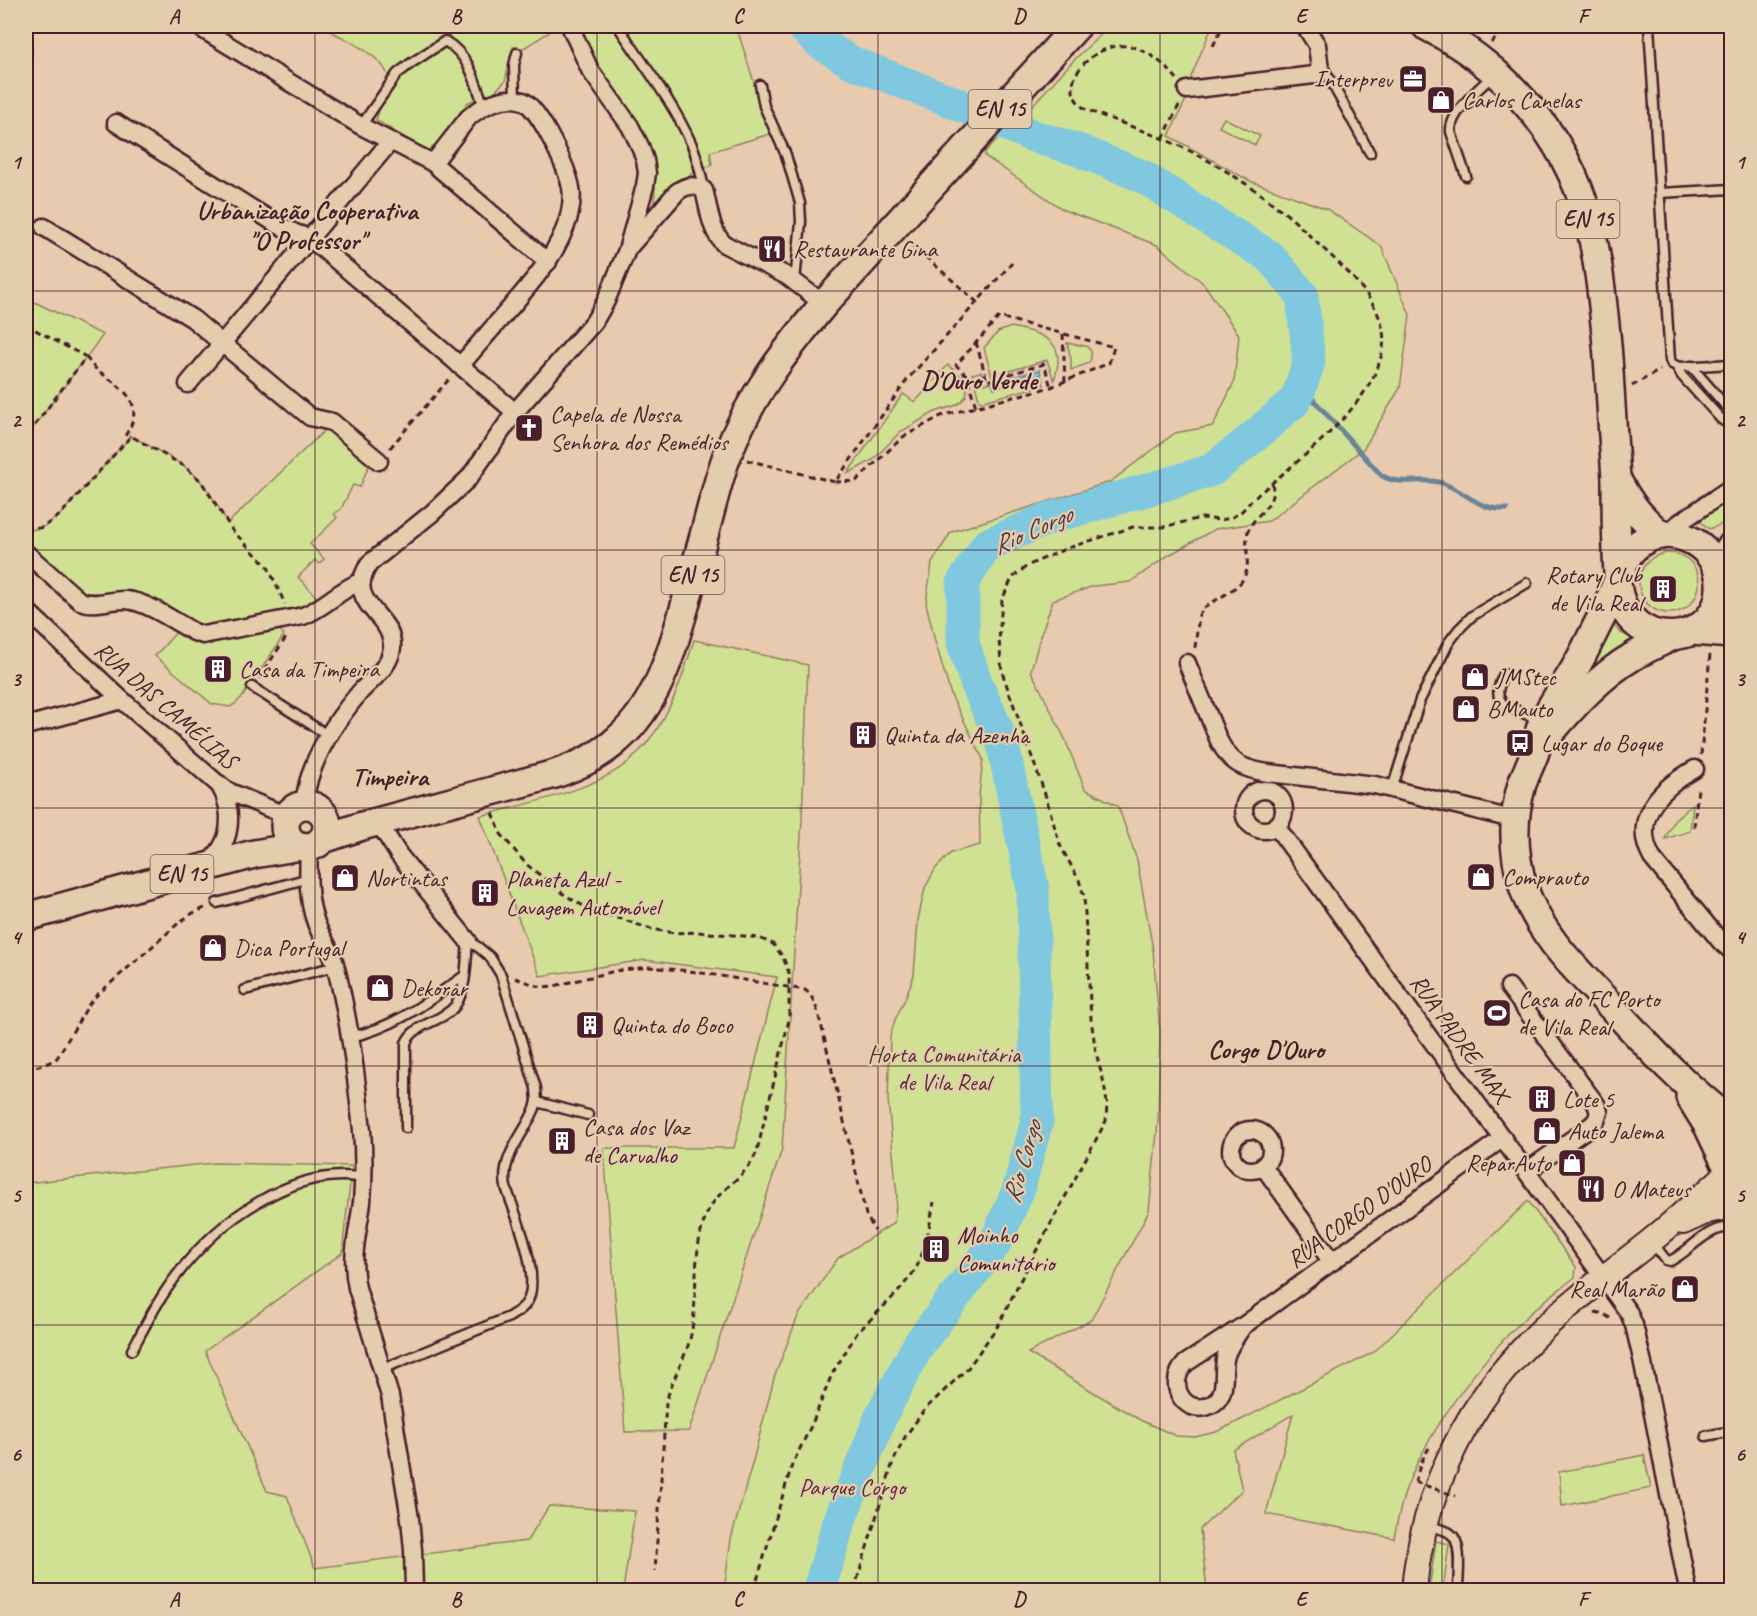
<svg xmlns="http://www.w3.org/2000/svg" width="1757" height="1616" font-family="Caveat,sans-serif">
	<rect width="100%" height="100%" fill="#e8cbae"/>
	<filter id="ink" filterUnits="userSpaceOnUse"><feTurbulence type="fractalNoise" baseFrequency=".0167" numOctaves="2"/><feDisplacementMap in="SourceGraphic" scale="12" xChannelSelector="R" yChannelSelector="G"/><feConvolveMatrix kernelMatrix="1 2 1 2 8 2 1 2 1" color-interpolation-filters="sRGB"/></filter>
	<g filter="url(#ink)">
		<g fill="#d1e194" stroke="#8e8060" stroke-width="1.5">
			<path d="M319 26H559L524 48 513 47 505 81 493 93 468 102 439 147 433 151 425 150 376 120C379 110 387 90 388 79 388 57 337 34 319 26Z"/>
			<path d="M577 26H736C748 61 757 98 773 133L710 152 712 165 693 172 654 206 655 187 651 164Z"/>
			<path d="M1110 26H1212L1191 77 1188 95 1169 136 1250 181 1327 209 1381 246 1410 315 1400 388 1364 448 1269 521 1215 529 1169 555 1130 582 1094 586 1053 600 1040 637 1031 671 1064 737 1085 789 1118 806 1137 860 1153 950 1160 1032 1158 1122 1149 1211 1091 1320 1028 1353 1140 1420 1176 1436 1195 1437 1216 1432 1235 1423 1374 1352 1528 1201 1576 1267 1575 1277C1559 1290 1541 1303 1526 1317 1481 1359 1427 1432 1406 1489 1401 1505 1397 1522 1394 1538L1266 1514 1293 1414 1233 1450 1242 1490 1200 1529 1207 1590H724L731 1539 754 1457 774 1378 798 1316 838 1258 894 1223 897 1196 888 1100 890 1037 895 1020 905 999 914 975 918 920 925 888 936 868 951 853 980 845 979 796 983 759 951 695 935 641 926 603 932 563 951 532 1110 482 1175 433 1213 426 1234 382 1239 335 1204 284 1157 245 1064 210 985 156V152L1023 111H1027L1073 61Z"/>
			<polygon points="1224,118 1260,136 1255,145 1219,127"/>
			<polygon points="26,298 103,335 26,437"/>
			<path d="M1011 327C1045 334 1068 341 1054 380L1047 360 992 376 984 348 998 332Z"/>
			<polygon points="1067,343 1086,346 1091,351 1091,358 1089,363 1071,370 1071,359"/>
			<polygon points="948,365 964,379 967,389 966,396 961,402 954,406 935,412 900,432 873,460 847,474 903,394 915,402"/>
			<polygon points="981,372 985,384 992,382 994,388 1041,375 1044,385 980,402 972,374"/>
			<path d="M328 427 370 462 360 487 353 485 341 509 334 514 337 518 310 544 324 559 319 564 315 560 298 577 320 601 202 633 133 596 84 599 26 549V531L43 527 60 515 131 436C152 448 178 459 196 476 209 489 218 507 228 523Z"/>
			<polygon points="1731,498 1731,521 1709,529 1698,519"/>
			<circle cx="1669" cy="583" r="30"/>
			<polygon points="1610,622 1621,633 1640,642 1560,706"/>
			<polygon points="275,624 284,635 243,696 235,704 230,707 212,704 155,656 179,629 198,634 211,645 221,634"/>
			<path d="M694 640 808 665 802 819 782 1149 689 1431 625 1432 604 1148H734L777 977 645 960 540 976 480 816C527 803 603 790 637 754 668 723 682 680 694 640Z"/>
			<polygon points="1693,804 1690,831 1665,839 1675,819"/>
			<polygon points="214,1163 352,1166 342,1253 205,1351 267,1491 287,1496 315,1568 527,1541 549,1506 635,1511 623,1590 26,1590 26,1183"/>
			<polygon points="1644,1455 1651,1488 1562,1506 1559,1472"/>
			<polygon points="1436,1541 1449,1544 1443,1590 1429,1590"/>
		</g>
		<polygon fill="#7fc8e0" stroke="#6a8498" stroke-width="1.5" points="1040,370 1041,375 994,388 992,382"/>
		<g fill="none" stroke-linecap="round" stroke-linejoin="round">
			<path stroke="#6a8498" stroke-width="5" d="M1301 386 1381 475C1402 488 1421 476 1442 483 1467 492 1479 511 1507 509"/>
			<polyline stroke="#7fc8e0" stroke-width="33" points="802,26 820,43 851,62 953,102 1033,136 1078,150 1142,176 1220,226 1269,256 1302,295 1309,362 1296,400 1256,435 1212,470 1157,487 1049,518 987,545 963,582 963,643 977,685 1002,741 1033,890 1037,1121 1018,1191 994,1245 919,1344 882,1414 839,1522 819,1590"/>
			<g stroke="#4a1f2b" stroke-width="13">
				<g id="service">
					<path d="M618 26C643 64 673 102 692 145 698 159 701 174 704 189"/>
					<polyline points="1649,26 1670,360 1672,364 1679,367 1732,364"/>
					<polyline points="1322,65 1370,153"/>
					<polyline points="760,85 764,106 786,155 800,203 801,222 795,281"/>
					<polyline points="515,100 514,65 517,53"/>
					<path d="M361 126 397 74 410 64 445 41C470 56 475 81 484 107"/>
					<polyline points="26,130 26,26"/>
					<path d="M1466 176 1451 132C1449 113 1480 88 1493 75"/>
					<polyline points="1660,193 1732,189"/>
					<polyline points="1691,366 1724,404 1732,409"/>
					<polyline points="1677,367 1682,376 1721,419 1728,424 1732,424"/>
					<path d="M1504 674C1499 685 1494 695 1504 705L1540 720"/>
					<polyline points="252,687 329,736"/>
					<polyline points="1392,789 1420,700 1449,642 1459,629 1472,616 1527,583"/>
					<polyline points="217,903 309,878"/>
					<polyline points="245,990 336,966"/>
					<path d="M351 1037C398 1026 425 1003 464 976"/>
					<polyline points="537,1102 588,1115"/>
					<path d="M1652 1242 1666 1260 1670 1261C1690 1252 1707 1225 1732 1228"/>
					<path d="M132 1350C146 1324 159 1298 177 1275 217 1222 293 1165 364 1178"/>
					<path d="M382 1369 509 1317C517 1312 526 1307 529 1298 539 1270 515 1214 506 1187 500 1156 525 1134 535 1108L537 1102 536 1088 501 975 490 957 478 947 468 941C466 960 467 989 455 1006 443 1022 414 1023 406 1043V1128"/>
					<polyline points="1706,1436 1732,1431"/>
					<path d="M1428 1526C1436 1528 1445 1529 1451 1534 1463 1543 1458 1576 1458 1590"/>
				</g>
			</g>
			<g stroke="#4a1f2b" stroke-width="21">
				<g id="minor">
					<polyline points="202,29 361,126 433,163 548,262"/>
					<polyline points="1187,90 1314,75 1320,69 1317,45 1305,26"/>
					<polyline points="116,123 275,223 295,233 310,238 515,412"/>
					<path d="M433 163 469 117C482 106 505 94 523 101 540 109 568 170 571 188 573 199 571 209 568 220 556 256 535 278 511 307 494 326 477 346 460 366"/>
					<polyline points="44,227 193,319 310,417 332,422 379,461"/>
					<path d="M630 246 677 192C686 185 694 184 704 190 709 208 710 230 724 244L787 276 824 304"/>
					<polyline points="188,384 390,142"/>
					<polyline points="1668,534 1679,523 1732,487"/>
					<path d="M26 553 80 601C95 607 111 599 126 600 148 602 174 621 194 632L203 635 303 616C324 608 340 589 362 581"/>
					<polyline points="1717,566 1724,547 1732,537"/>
					<polyline points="26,610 122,700 218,784 230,792 287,816"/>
					<path d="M1187 663 1219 741C1231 764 1243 769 1268 773L1375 785 1516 820"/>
					<polyline points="26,726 122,700"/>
					<path d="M1695 769C1661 788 1630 817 1652 858L1721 942 1732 951"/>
					<circle cx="1264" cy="810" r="20"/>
					<path d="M304 805C308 762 333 724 360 692 372 679 390 667 392 648 395 614 341 604 370 563L432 513 469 478 515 412 594 322 606 301 627 250 645 186 647 173 645 160 640 146 630 126 590 70 570 26"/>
					<polyline points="378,822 399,855 468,941"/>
					<polyline points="1276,826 1629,1313 1634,1325 1642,1359 1688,1590"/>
					<path d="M309 847C308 872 307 899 316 923 321 937 331 949 335 964 349 1018 356 1074 362 1130 364 1154 364 1178 362 1202 358 1233 350 1257 357 1288L390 1396 410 1519 413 1550 414 1590"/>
					<path d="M205 865C233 845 235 812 219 784"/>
					<polyline points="1509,987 1596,1104 1599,1112 1596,1121 1588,1128 1527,1171"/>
					<circle cx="1251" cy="1150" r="20"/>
					<polyline points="1263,1166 1332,1262"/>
					<path d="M1243 1326C1237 1335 1230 1344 1226 1355 1221 1371 1229 1392 1214 1403 1188 1420 1163 1386 1186 1363L1243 1326 1503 1138"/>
				</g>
			</g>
			<g stroke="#4a1f2b" stroke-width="28">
				<g id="secondary">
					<polyline points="1683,1222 1707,1211 1732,1206"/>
					<path d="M1414 1590C1421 1503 1461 1414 1522 1350 1560 1309 1607 1276 1651 1241 1677 1220 1701 1197 1726 1175"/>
				</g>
			</g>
			<g stroke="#4a1f2b" stroke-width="32">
				<g id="primary">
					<path d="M1426 26C1503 65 1565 133 1588 218 1598 256 1602 295 1606 334 1609 363 1610 392 1612 420 1613 440 1615 460 1616 479 1616 511 1616 543 1618 574"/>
					<path d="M1616 478C1629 503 1639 516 1661 535"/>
					<path d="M1617 584C1625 658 1724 648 1720 582 1717 541 1664 518 1634 548 1622 560 1621 573 1615 587 1611 598 1606 608 1601 618 1592 635 1584 653 1574 670 1563 688 1551 705 1542 724 1538 733 1538 743 1535 752 1531 763 1526 773 1522 784 1512 818 1513 855 1524 889 1540 935 1574 967 1606 1001 1630 1026 1652 1052 1677 1075 1694 1092 1713 1107 1732 1123"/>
					<polyline points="1692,631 1732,634"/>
					<path d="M1550 733C1574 705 1600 676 1632 657 1645 649 1659 643 1673 636"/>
					<circle cx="306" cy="826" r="21"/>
					<path d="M323 839 362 826 555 774C578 766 600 756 618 739 658 704 672 651 686 602 694 571 703 540 711 509 716 490 721 471 728 453 750 396 786 350 824 304L1077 26"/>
					<polyline points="26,917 254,854 301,846"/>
					<polyline points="1690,1097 1708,1126 1728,1168"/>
					<path d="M1732 1160C1725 1173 1725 1182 1732 1195"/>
				</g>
			</g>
			<g stroke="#4a1f2b" stroke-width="3" stroke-dasharray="6 4.5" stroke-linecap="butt">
				<polyline points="1726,38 1732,127"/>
				<polyline points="1491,43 1507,26"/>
				<polyline points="1213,46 1223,26"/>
				<polyline points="1163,139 1179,105"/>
				<polyline points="910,243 977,302"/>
				<polyline points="26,325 86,357 26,437"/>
				<polyline points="1063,334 1065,382"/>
				<polyline points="976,342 987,381 1044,364 1051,387"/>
				<path d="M86 357C89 361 92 365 95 368 111 382 139 394 133 419 132 425 128 431 125 436H130"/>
				<polyline points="1632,386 1660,370"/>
				<polyline points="390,448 450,378"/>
				<polyline points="747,460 835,482 907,380 1012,263"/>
				<polyline points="835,482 856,481 903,437 941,416 1051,387 1109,363 1114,347 999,317 956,365 967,376 976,407"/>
				<polyline points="26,531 43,527 60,515 131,436 184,466 201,481 232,530 268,567 285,604"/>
				<path d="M1195 648 1199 615 1203 609C1214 600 1231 593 1241 582 1252 569 1245 551 1247 536 1250 514 1278 508 1272 483"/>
				<polyline points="259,678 287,636"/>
				<polyline points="1701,755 1710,654"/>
				<path d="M493 813 501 834 526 864 565 895 585 907 651 929 674 933 697 932 744 936 759 938 773 944 783 957 789 973V1020L757 1151C747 1178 720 1187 708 1211 690 1251 700 1297 690 1339 684 1361 671 1381 666 1403L655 1571"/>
				<polyline points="1694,827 1698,788"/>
				<path d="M515 978 541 987 554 986 615 971 649 967 690 971 805 990C816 998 818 1015 822 1028L866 1215 875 1231"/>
				<polyline points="26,1070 48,1063 57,1058 89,1004 96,996 181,921 193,913 207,907"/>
				<polyline points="1595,1312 1604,1314 1611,1319"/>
				<polyline points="1415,1482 1421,1462 1429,1448"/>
				<polyline points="754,1590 792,1465 812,1424 832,1374 857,1333 898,1292 916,1269 926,1244 934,1202"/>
				<path d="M854 1590 893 1462 905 1437 925 1409 968 1368 999 1324 1020 1281 1106 1121 1107 1103 1104 1083 1096 1053 1091 1019 1084 896 1079 880 1060 845 1045 794 1002 672 999 640 1002 600 1012 578 1027 566 1065 549 1133 527H1163L1201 518 1220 520 1231 518 1242 511 1251 501C1294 462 1373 409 1383 348 1390 306 1342 266 1315 241 1304 230 1293 219 1281 210 1259 192 1234 175 1209 161 1171 139 1128 126 1087 110 1048 86 1098 37 1132 47 1151 52 1165 65 1177 79"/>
			</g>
			<use href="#service" stroke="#e3cdad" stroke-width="8"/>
			<use href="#minor" stroke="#e3cdad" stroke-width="16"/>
			<use href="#secondary" stroke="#e3cdad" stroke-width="24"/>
			<use href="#primary" stroke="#e3cdad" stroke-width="27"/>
			<polyline stroke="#4a1f2b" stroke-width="3" stroke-dasharray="6 4.5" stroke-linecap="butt" points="1415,1482 1456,1496"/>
		</g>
	</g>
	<path fill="none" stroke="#4a1f2b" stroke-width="1.5" stroke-opacity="0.55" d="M315 26V1590M597 26V1590M878 26V1590M1160 26V1590M1442 26V1590M26 291H1732M26 550H1732M26 808H1732M26 1066H1732M26 1325H1732"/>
	<defs>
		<g id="office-square" transform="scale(1.5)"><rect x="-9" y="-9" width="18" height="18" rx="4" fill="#4a1f2b" stroke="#e3cdad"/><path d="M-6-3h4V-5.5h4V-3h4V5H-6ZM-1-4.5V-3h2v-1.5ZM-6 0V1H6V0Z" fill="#fff"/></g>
		<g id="shop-square" transform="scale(1.5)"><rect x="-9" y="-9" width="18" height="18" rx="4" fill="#4a1f2b" stroke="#e3cdad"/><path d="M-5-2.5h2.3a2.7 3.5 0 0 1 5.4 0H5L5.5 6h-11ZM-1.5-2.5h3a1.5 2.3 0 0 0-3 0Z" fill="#fff"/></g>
		<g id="restaurant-square" transform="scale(1.5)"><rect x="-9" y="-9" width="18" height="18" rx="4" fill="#4a1f2b" stroke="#e3cdad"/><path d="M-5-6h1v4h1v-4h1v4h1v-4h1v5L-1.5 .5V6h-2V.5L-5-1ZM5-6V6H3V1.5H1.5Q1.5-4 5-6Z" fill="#fff"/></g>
		<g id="church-square" transform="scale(1.5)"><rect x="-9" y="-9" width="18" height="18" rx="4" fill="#4a1f2b" stroke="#e3cdad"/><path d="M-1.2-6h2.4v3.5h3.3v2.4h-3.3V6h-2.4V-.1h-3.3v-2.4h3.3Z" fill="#fff"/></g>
		<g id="building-square" transform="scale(1.5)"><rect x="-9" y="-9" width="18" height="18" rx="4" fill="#4a1f2b" stroke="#e3cdad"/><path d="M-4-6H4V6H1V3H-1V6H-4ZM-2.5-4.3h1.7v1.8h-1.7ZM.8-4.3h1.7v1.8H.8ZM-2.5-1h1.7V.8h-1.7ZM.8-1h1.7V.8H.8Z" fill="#fff"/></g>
		<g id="bus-square" transform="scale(1.5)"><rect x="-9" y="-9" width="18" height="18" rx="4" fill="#4a1f2b" stroke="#e3cdad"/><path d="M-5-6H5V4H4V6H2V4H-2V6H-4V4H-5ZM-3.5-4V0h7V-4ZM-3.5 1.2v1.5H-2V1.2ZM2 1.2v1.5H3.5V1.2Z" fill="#fff"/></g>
		<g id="stadium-square" transform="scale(1.5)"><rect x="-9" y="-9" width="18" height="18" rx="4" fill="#4a1f2b" stroke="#e3cdad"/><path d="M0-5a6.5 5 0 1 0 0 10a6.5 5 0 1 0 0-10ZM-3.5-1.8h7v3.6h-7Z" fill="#fff"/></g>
	</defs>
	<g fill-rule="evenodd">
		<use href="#office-square" x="1413" y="79"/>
		<use href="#shop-square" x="1441" y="100"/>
		<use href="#restaurant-square" x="772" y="249"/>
		<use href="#church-square" x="529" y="428"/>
		<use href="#building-square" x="1663" y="589"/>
		<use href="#building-square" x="218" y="669"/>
		<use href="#shop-square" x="1475" y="677"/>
		<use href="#shop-square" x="1466" y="709"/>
		<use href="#building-square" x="863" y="735"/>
		<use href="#bus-square" x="1520" y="743"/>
		<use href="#shop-square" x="1481" y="877"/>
		<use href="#shop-square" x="345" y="878"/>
		<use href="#building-square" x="485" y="893"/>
		<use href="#shop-square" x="213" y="948"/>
		<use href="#shop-square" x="380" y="988"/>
		<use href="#stadium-square" x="1497" y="1013"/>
		<use href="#building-square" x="590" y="1025"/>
		<use href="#building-square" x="1542" y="1099"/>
		<use href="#shop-square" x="1547" y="1131"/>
		<use href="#building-square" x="562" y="1141"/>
		<use href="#shop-square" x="1572" y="1163"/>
		<use href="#restaurant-square" x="1591" y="1189"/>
		<use href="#building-square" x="936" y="1249"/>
		<use href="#shop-square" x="1685" y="1289"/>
	</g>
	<g text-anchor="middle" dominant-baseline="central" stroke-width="4.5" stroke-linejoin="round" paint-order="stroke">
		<g fill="#e3cdad" stroke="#785352" stroke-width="1.5">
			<rect x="968.5" y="90" width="63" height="38" rx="4.5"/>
			<rect x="1556.5" y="200" width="63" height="38" rx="4.5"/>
			<rect x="661.5" y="556" width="63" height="38" rx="4.5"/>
			<rect x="150.5" y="855" width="63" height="38" rx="4.5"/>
		</g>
		<g font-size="22" font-weight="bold" fill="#4a1f2b">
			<text x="1000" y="109">EN 15</text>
			<text x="1588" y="219">EN 15</text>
			<text x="693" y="575">EN 15</text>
			<text x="182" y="874">EN 15</text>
		</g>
		<g font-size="24" fill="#4a1f2b" stroke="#e3cdad" text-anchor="start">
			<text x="1392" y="79" text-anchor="end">Interprev</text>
			<text x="1462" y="100">Carlos Canelas</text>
			<text x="793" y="249">Restaurante Gina</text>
			<text x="550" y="414">Capela de Nossa<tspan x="550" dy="28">Senhora dos Remédios</tspan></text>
			<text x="1642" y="575" text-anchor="end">Rotary Club<tspan x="1642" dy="28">de Vila Real</tspan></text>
			<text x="239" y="669">Casa da Timpeira</text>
			<text x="1496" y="677">JMStec</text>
			<text x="1487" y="709">BMauto</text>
			<text x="884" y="735">Quinta da Azenha</text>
			<text x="1541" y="743">Lugar do Boque</text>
			<text x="1502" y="877">Comprauto</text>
			<text x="366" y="878">Nortintas</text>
			<text x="506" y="879">Planeta Azul -<tspan x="506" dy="28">Lavagem Automóvel</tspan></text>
			<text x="234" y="948">Dica Portugal</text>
			<text x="401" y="988">Dekorar</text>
			<text x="1518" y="999">Casa do FC Porto<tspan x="1518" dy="28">de Vila Real</tspan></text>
			<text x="611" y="1025">Quinta do Boco</text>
			<text x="1563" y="1099">Lote 5</text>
			<text x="583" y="1127">Casa dos Vaz<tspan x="583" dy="28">de Carvalho</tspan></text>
			<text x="1568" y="1131">Auto Jalema</text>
			<text x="1551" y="1163" text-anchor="end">ReparAuto</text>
			<text x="1612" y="1189">O Mateus</text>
			<text x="957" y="1235">Moinho<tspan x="957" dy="28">Comunitário</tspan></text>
			<text x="1664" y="1289" text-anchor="end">Real Marão</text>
		</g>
		<g font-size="24" fill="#4a1f2b" stroke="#e3cdad">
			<text transform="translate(166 705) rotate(41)">RUA DAS CAMÉLIAS</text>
			<text transform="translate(1460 1038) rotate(54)">RUA PADRE MAX</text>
			<text transform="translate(1359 1212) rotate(-36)">RUA CORGO D'OURO</text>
		</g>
		<g font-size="24" fill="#583236" stroke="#e3cdad">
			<text x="944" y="1054">Horta Comunitária<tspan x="944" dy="28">de Vila Real</tspan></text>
			<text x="852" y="1487">Parque Corgo</text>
		</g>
		<g font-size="26" font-weight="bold" fill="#4a1f2b" stroke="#e3cdad">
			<text x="307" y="210">Urbanização Cooperativa<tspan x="307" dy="30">"O Professor"</tspan></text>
			<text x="979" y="380">D'Ouro Verde</text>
			<text x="390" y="776">Timpeira</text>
			<text x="1266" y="1049">Corgo D'Ouro</text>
		</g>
		<g font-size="26" font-style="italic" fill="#523846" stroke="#e3cdad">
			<text transform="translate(1032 530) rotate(-24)">Rio Corgo</text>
			<text transform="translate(1022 1162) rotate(-74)">Rio Corgo</text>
		</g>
	</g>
	<rect width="1757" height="1616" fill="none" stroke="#e3cdad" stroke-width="66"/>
	<rect x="33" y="33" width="1691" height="1550" fill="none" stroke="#4a1f2b" stroke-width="2"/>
	<g font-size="20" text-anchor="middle" font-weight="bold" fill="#4a1f2b">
		<text x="174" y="23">A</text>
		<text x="456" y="23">B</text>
		<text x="738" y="23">C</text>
		<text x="1019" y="23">D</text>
		<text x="1301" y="23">E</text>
		<text x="1583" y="23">F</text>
		<text x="16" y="169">1</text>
		<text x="1740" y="169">1</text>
		<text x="16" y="427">2</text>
		<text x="1740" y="427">2</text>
		<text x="16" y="686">3</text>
		<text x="1740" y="686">3</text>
		<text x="16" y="944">4</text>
		<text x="1740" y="944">4</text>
		<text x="16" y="1202">5</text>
		<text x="1740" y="1202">5</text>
		<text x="16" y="1461">6</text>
		<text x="1740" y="1461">6</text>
		<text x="174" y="1606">A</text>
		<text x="456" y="1606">B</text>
		<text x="738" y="1606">C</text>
		<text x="1019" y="1606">D</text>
		<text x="1301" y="1606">E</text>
		<text x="1583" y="1606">F</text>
	</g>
</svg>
